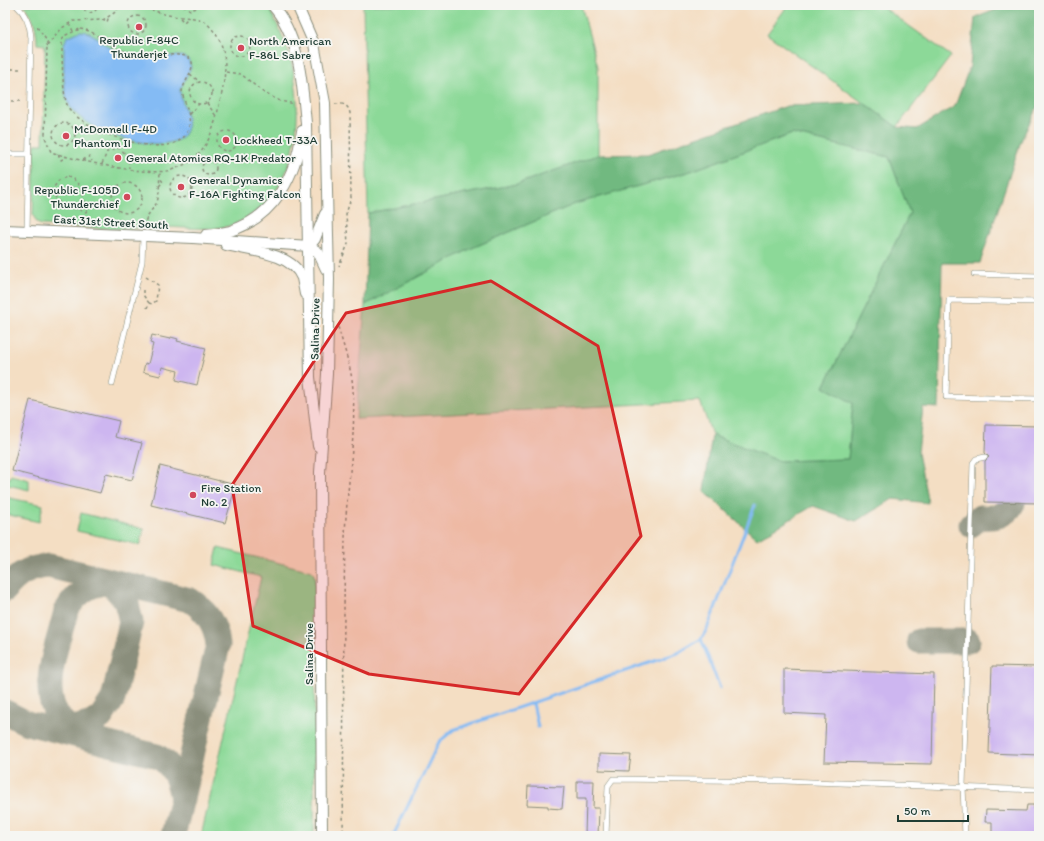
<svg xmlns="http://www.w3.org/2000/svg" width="1044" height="841" font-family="Itim,sans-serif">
	<rect width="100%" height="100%" fill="#f6f6f2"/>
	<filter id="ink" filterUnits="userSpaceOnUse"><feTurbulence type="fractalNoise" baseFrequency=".025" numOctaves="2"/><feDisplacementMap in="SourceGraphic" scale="8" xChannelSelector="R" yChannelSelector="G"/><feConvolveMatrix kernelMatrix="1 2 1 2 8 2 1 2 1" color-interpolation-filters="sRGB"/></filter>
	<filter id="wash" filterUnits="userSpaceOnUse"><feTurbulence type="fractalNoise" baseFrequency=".012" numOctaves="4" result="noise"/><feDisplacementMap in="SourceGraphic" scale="16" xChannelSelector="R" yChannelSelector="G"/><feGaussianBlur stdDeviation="0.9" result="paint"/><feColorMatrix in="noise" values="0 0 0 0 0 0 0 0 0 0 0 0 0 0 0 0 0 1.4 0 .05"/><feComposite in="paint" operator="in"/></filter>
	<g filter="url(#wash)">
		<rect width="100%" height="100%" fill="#f4dec3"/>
		<g fill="#8cd998" stroke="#568b66">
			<path d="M24 5H268C276 23 286 41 291 61 304 111 299 185 251 215 244 219 237 224 229 226 206 231 183 227 159 227 144 227 129 229 114 229 90 228 65 226 41 225L37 223 33 215 35 144H43L45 45 37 44C37 30 34 17 24 5Z"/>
			<polygon points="363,5 581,5 598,67 598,155 517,184 368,213"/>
			<polygon points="788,5 880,5 951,56 897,127 767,34"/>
			<polygon points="792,134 889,157 910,213 824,387 853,402 848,459 779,461 712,435 700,401 356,419 365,305 472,248 575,204 691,171"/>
			<polygon points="11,475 29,480 29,490 8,485 7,482"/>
			<polygon points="5,497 43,505 39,522 5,514"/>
			<polygon points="81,513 144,529 140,545 77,531"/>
			<polygon points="218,548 312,571 315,577 314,836 201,836 261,577 214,565"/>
		</g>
		<polygon fill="#71b980" stroke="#487b5a" points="1008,5 1039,5 1039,103 1021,141 980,263 942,263 939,408 923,407 918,453 928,503 893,499 856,521 813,506 757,539 704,491 712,435 779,461 848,459 853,403 824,387 910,213 889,157 792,134 691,171 575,204 472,248 365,305 368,213 517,184 598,155 648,154 787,106 864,103 897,127 917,129 955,106 970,66 975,18"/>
		<path fill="#84bbf4" stroke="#527c94" d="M80 31C96 31 101 45 115 50 134 58 160 56 181 56L188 59 191 67 180 90C181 107 196 122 181 138 156 155 83 131 69 105 62 92 64 60 64 44L67 37Z"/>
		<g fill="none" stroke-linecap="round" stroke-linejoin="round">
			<g stroke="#84bbf4" stroke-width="3">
				<polyline points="701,639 720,688"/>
				<polyline points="533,703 538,727"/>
				<polyline points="393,836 439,742 453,730 678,653 701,639 707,629 755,505"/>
			</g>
			<g stroke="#8a8e7c" stroke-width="25">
				<path d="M971 525 980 517C994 518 1006 517 1013 503"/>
				<path d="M5 590C16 574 31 567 49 566L190 600C207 611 216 625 218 645L173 836"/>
				<polyline points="919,641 968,641"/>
				<path d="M5 712 27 723 157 756C174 766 179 780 182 799"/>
				<polyline points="63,731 92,723 101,717 113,699 131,622 127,604 121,595 114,587 101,579"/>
				<path d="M80 734C29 710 56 653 66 611 77 592 92 582 114 582"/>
			</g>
		</g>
		<g id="blocks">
			<g fill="#cdb6f0">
				<polygon points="152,335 170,339 171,337 178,339 177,341 206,348 197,385 176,380 178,371 162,367 160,376 143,372 145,363 148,364 153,344 150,343"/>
				<polygon points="30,400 119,421 115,437 142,443 132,480 106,474 100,493 12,471"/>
				<polygon points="986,425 1039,426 1039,503 985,502 985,461 989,457 985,453"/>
				<polygon points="160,466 236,485 225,523 151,505"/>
				<polygon points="992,666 1039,667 1039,755 989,753"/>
				<polygon points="784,669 934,674 932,764 824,762 826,715 784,713"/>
				<polygon points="599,754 631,755 629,771 599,770"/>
				<polygon points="577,781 594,781 593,808 599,808 598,836 585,836 586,799 577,799"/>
				<polygon points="528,786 564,787 562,809 548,808 548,806 527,805"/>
				<polygon points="1027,805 1034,805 1034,818 1039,818 1039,836 992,836 992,822 985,822 986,810 1026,811"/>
			</g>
		</g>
	</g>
	<g filter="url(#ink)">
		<use href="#blocks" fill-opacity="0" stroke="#8a8e7c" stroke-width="1"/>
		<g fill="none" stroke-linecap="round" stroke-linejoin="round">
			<g stroke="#8a8e7c" stroke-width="6">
				<g id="service">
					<path d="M16 5C26 14 30 24 31 38L27 231"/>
					<polyline points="5,154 28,154"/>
					<polyline points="974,274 1039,276"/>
					<polyline points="1039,302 949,300 946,397 1039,399"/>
					<polyline points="112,384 142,262 143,237"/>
					<polyline points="606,836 608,786 613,779 784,781 1039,790"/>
					<polyline points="965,836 963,786 973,463 976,459 985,457"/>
				</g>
			</g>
			<g stroke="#8a8e7c" stroke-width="12">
				<g id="minor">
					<path d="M272 5C300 36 302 83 306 123L310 377 318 446"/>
					<polyline points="297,5 314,44 325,103 329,279 327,374 320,472 322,836"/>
					<polyline points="5,230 193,238 309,246 318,252 326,269"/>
					<path d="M206 235C213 234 222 233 230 231 275 217 296 175 302 131"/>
					<path d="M226 245C249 251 292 252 302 278 303 283 304 289 305 294"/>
					<polyline points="309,246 315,239 325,214"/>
				</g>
			</g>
			<g stroke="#8a8e7c" stroke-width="1.5" stroke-dasharray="3 3" stroke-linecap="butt">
				<polyline points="81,5 85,11 90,13 95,11 99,5"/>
				<polyline points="183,5 190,10 197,8 200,5"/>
				<circle cx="137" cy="25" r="9"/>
				<polyline points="180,18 184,22 188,18"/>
				<polyline points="102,20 107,22 109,16"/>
				<polyline points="69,23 73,31"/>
				<path d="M37 27 47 41V46L45 137 51 152C75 160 148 177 171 170 184 166 198 158 205 146 212 134 216 119 219 106 226 76 232 45 205 22 197 16 182 18 173 16 162 14 151 10 141 5"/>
				<path d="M80 29C98 31 101 42 115 48 135 56 161 54 181 55 204 59 185 78 182 91 184 104 194 118 187 132 172 165 82 131 68 107 62 96 62 54 62 40L66 35Z"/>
				<circle cx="240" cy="46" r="10"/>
				<polyline points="47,46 62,28 73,21 103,20 114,13 121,5"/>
				<polyline points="5,69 23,69"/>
				<polyline points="226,72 241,74 264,93 280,101 295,104"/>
				<polyline points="190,74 200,82"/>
				<circle cx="201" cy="93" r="11"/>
				<polyline points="5,101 23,101"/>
				<polyline points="207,103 216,116"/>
				<path d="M335 104C344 103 348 105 350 113L351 198 346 214 348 244 339 266"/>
				<polyline points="189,114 199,104"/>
				<circle cx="64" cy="134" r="11"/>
				<circle cx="227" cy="141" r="10"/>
				<polyline points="58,154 61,160 66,157"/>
				<polyline points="83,160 89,156 92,161"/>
				<circle cx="209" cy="168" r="7"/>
				<polyline points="102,164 107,152 119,148 128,156 129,168"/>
				<circle cx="181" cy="187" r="11"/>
				<path d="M67 177C83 180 81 197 88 208L86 212 64 205 56 200 54 187 59 180Z"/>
				<circle cx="127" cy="198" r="15"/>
				<polyline points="159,186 163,182 160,178"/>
				<path d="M145 227C145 214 152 212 157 202 160 193 159 182 160 173"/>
				<polyline points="146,277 158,285 156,301 152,304 149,303"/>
				<polyline points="143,290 143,295 149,303 147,308"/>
				<path d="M338 327C343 344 349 362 352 379 358 433 346 486 345 539 343 638 344 737 343 836"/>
			</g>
			<use href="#service" stroke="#fff" stroke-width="5"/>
			<use href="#minor" stroke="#fff" stroke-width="10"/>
		</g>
	</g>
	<path fill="#d62828" fill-opacity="0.2" stroke="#d62828" stroke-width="3" stroke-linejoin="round" d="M491 281 598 346 641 536 519 694 369 674 253 626 232 485 346 313Z"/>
	<g fill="#d1495b" stroke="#f6f6f2" stroke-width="1.5">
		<circle cx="139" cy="27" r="4"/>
		<circle cx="241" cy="48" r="4"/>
		<circle cx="66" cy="136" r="4"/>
		<circle cx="226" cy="140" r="4"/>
		<circle cx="118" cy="158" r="4"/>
		<circle cx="181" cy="187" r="4"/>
		<circle cx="127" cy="197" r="4"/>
		<circle cx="193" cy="495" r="4"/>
	</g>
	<g text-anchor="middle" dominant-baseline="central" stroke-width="3.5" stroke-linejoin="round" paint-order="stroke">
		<g font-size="12" fill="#1f3d34" stroke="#f6f6f2" text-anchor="start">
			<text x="139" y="40" text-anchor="middle">Republic F-84C<tspan x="139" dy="14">Thunderjet</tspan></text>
			<text x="249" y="41">North American<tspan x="249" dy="14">F-86L Sabre</tspan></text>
			<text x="74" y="129">McDonnell F-4D<tspan x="74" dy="14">Phantom II</tspan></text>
			<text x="234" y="140">Lockheed T-33A</text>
			<text x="126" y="158">General Atomics RQ-1K Predator</text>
			<text x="189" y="180">General Dynamics<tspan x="189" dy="14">F-16A Fighting Falcon</tspan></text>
			<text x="119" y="190" text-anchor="end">Republic F-105D<tspan x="119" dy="14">Thunderchief</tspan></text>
			<text x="201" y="488">Fire Station<tspan x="201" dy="14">No. 2</tspan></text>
		</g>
		<g font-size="12" fill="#1f3d34" stroke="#f6f6f2">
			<text transform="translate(111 222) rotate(3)">East 31st Street South</text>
			<text transform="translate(315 329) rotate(-89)">Salina Drive</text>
			<text transform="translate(309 654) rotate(-90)">Salina Drive</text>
		</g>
	</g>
	<rect width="1044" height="841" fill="none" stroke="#f6f6f2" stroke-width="20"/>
	<path d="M898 815v6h70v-6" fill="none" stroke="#1f3d34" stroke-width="2"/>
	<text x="904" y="815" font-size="12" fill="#1f3d34" stroke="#f6f6f2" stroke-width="3" paint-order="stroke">50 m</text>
</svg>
